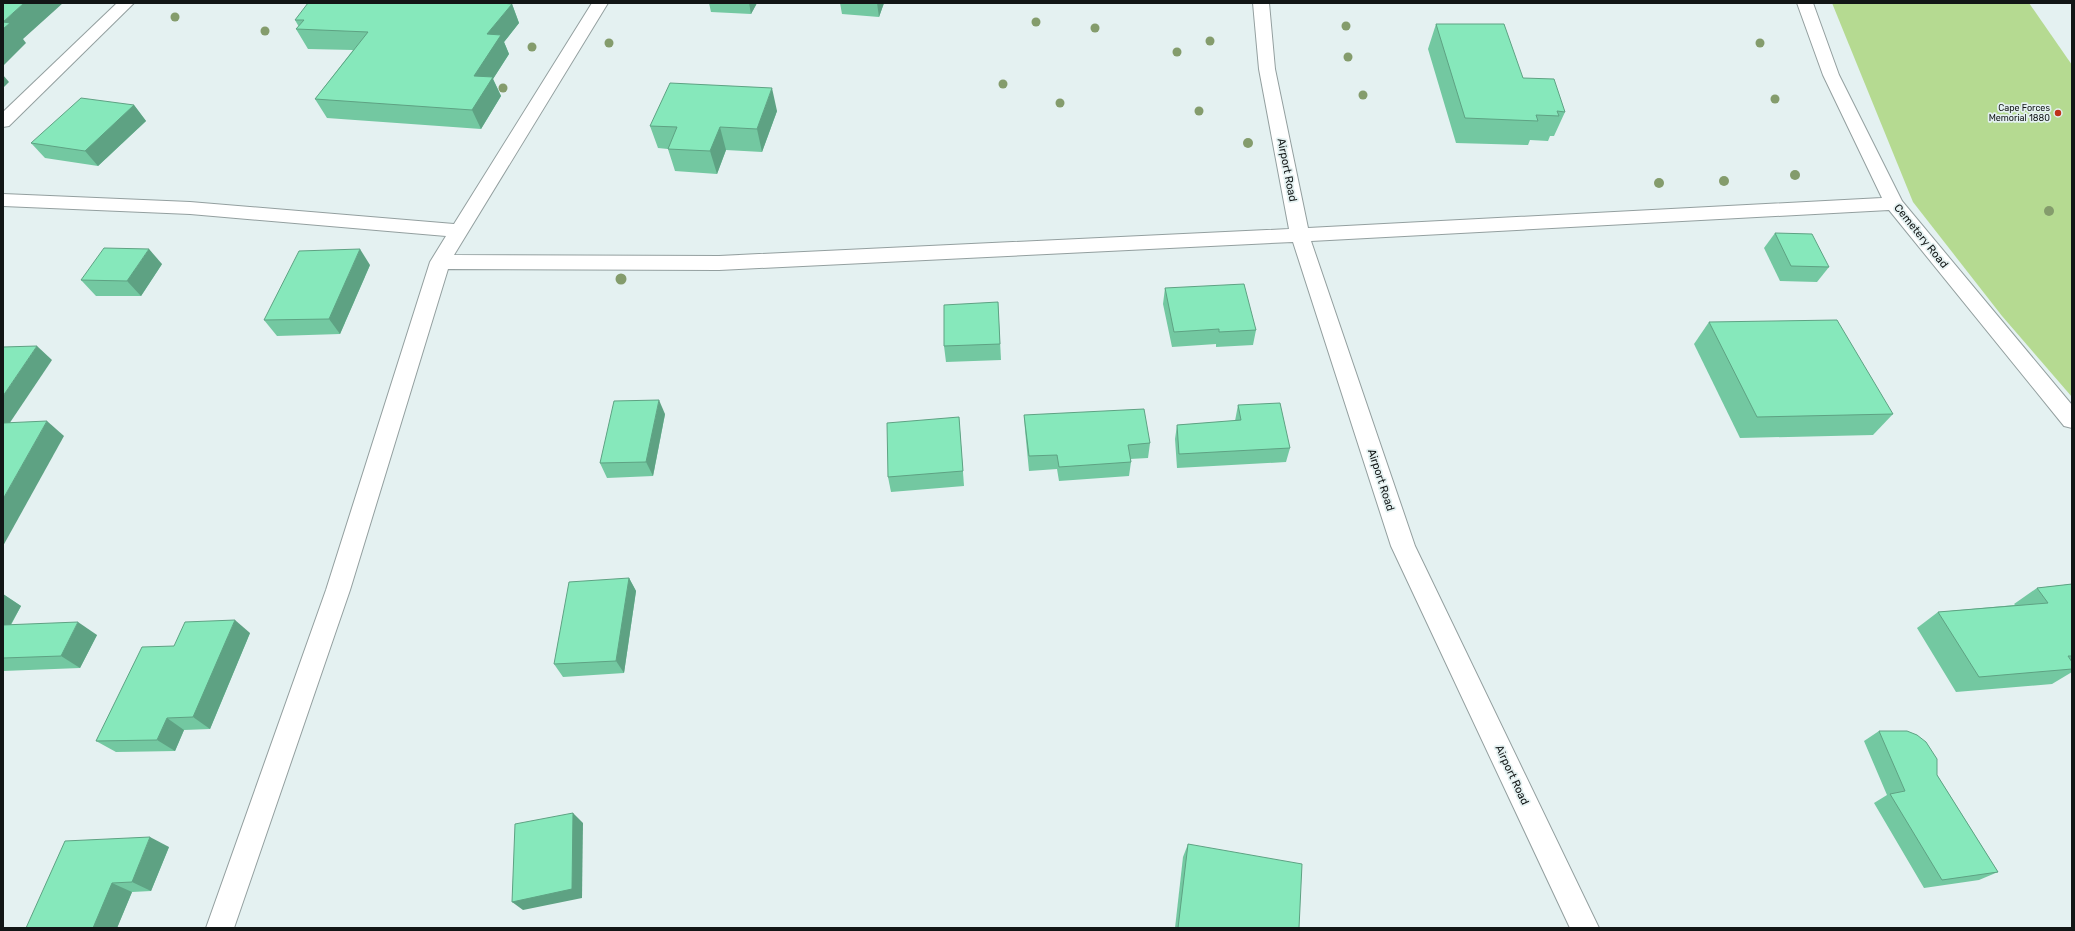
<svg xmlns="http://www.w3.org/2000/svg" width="2075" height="931" font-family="Rubik,sans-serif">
	<rect width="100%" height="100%" fill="#e4f1f1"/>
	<polygon fill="#b5da91" points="1832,3 2029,3 2072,65 2072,397 2002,316 1913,202"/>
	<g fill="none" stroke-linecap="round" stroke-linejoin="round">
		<g stroke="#939f9f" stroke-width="2">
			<g id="minor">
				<polygon points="117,3 134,3 9,126 3,127 3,112"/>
				<polygon points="592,3 608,3 454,255 719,256 1289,229 1259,69 1253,3 1269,3 1275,69 1308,228 1882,198 1823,75 1797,3 1813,3 1839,75 1902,201 2072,405 2072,428 2064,426 1889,210 1311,241 1415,546 1599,928 1570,928 1391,546 1293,242 719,270 448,269 350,590 234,928 206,928 326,590 430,262 446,236 190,214 3,206 3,194 190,202 454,224"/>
			</g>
		</g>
		<use href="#minor" fill="#fff" fill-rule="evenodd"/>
	</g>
	<g fill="#849c6c">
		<circle cx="175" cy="17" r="4.5"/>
		<circle cx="1036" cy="22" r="4.5"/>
		<circle cx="1346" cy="26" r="4.5"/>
		<circle cx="1095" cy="28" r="4.5"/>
		<circle cx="265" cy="31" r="4.5"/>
		<circle cx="1210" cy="41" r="4.5"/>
		<circle cx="609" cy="43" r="4.5"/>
		<circle cx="1760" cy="43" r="4.5"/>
		<circle cx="532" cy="47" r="4.5"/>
		<circle cx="1177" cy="52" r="4.5"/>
		<circle cx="1348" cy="57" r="4.5"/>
		<circle cx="1003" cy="84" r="4.5"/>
		<circle cx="503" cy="88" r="4.5"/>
		<circle cx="1363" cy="95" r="4.5"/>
		<circle cx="1775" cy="99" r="4.5"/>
		<circle cx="1060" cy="103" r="4.5"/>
		<circle cx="1199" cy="111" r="4.5"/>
		<circle cx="1248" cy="143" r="5"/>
		<circle cx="1795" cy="175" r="5"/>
		<circle cx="1724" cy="181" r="5"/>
		<circle cx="1659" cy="183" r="5"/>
		<circle cx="2049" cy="211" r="5"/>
		<circle cx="621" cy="279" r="5.5"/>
	</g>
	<g fill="#73c8a1">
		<polygon points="709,3 757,3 751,14 711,12"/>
		<polygon points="840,3 884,3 879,17 842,14"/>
		<polygon points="512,4 519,23 504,42 509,54 493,79 501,96 481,129 327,118 315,99 353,50 308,49 296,29 299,27 295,20"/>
		<polygon points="1436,24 1523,78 1565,112 1554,136 1550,136 1548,141 1530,140 1528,145 1456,143 1428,49"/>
		<polygon points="134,105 146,121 98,166 45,158 31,143"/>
		<polygon points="777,111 762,152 726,150 717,174 675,171 668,149 658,148 650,126"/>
		<polygon points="1775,233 1829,267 1817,282 1780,281 1764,248"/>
		<polygon points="162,264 141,296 96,296 81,280"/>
		<polygon points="370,265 340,334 277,336 264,320"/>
		<polygon points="1165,288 1256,330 1253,345 1216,347 1216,344 1172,347 1163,304"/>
		<polygon points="998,302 1001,360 946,362 944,346"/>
		<polygon points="1709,322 1893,414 1873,435 1740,438 1694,344"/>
		<polygon points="1238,405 1290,448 1286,462 1177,468 1175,439 1177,425 1235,421"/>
		<polygon points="665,414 653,476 607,478 600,463"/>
		<polygon points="1024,415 1150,443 1148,458 1130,459 1131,462 1129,476 1059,481 1057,469 1029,471 1025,430"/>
		<polygon points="959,417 964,486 891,492 888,477"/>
		<polygon points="629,578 636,591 624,673 563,677 554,664"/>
		<polygon points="2072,584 2072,672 2052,684 1956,692 1917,628 1938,612 2015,605 2014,604 2037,588"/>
		<polygon points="3,594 21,606 11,625 97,635 80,668 3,671"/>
		<polygon points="250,633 210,729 184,730 175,751 116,752 96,741 174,646"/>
		<polygon points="1879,731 1937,775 1998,872 1979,880 1924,888 1874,803 1887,795 1864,741"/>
		<polygon points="1188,844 1299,928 1175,928 1183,857"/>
		<polygon points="169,847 151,891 132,892 117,928 26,928"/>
	</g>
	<g fill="#5ea283">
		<polygon points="24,3 63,3 23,39 26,43 3,66 3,22"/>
		<polygon points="749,3 757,3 751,14"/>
		<polygon points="877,3 884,3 879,17"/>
		<polygon points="512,4 519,23 504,42 509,54 493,79 501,96 481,129 472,110 474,76 487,34"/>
		<polygon points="3,75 9,82 3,88"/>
		<polygon points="772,88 777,111 762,152 757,129"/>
		<polygon points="134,105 146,121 98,166 85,151"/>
		<polygon points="720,127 726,150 717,174 710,151"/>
		<polygon points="149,249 162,264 141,296 127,281"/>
		<polygon points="360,249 370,265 340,334 329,319"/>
		<polygon points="37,346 52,360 5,430 3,428 3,396"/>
		<polygon points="659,400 665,414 653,476 646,462"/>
		<polygon points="47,421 64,436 3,546 3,499"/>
		<polygon points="629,578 636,591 624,673 616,661"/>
		<polygon points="3,594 21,606 3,638"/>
		<polygon points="235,620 250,633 210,729 193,717"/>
		<polygon points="78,622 97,635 80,668 61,656"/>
		<polygon points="167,718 184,730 175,751 157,740"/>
		<polygon points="573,813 583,823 582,898 523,910 512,902"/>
		<polygon points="150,837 169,847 151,891 132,882"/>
		<polygon points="112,883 132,892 117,928 93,928"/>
	</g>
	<g fill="#86e8bb" stroke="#5ea283">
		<polygon points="3,3 24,3 3,22"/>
		<polygon points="308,3 501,3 512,4 487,34 501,35 474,76 493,77 472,110 315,99 368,32 296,29 304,20 295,20"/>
		<polygon points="3,22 10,23 3,29"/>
		<polygon points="1436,24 1504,24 1523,78 1554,79 1565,112 1557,111 1559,116 1536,115 1538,121 1465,118"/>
		<polygon points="670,83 772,88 757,129 720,127 710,151 668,149 677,127 650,126"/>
		<polygon points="81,98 134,105 85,151 31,143"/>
		<polygon points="1775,233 1812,234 1829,267 1791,266"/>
		<polygon points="104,248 149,249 127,281 81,280"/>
		<polygon points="360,249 329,319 264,320 299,251"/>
		<polygon points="1244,284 1256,330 1219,332 1219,329 1174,332 1165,288"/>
		<polygon points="998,302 1000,344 944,346 944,305"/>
		<polygon points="1837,320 1893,414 1757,417 1709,322"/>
		<polygon points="37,346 3,396 3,347"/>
		<polygon points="659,400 646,462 600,463 614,401"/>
		<polygon points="1280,403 1290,448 1179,454 1177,425 1241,420 1238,405"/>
		<polygon points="1144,409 1150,443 1128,445 1131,462 1059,467 1057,455 1029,456 1024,415"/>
		<polygon points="959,417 963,471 888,477 887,423"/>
		<polygon points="47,421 3,499 3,423"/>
		<polygon points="629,578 616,661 554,664 569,582"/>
		<polygon points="2072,584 2072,656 2068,656 2072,662 2072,669 1979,677 1938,612 2048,603 2037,588"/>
		<polygon points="235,620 193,717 167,718 157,740 96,741 142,647 174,646 185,622"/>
		<polygon points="78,622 61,656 3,658 3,625"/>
		<polygon points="1879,731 1907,731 1917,735 1926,742 1937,759 1937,775 1998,872 1942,880 1890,794 1905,791"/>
		<polygon points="573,813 572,889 512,902 515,824"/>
		<polygon points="150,837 132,882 112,883 93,928 26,928 65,841"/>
		<polygon points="1188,844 1302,864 1299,928 1178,928"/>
	</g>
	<circle fill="#bf331b" stroke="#e4f1f1" stroke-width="1.5" cx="2058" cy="113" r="4"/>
	<g text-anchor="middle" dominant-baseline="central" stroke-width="3.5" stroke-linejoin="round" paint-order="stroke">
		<g font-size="9" fill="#121616" stroke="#e4f1f1" text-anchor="end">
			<text x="2050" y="108">Cape Forces<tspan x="2050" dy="10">Memorial 1880</tspan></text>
		</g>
		<g font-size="11" fill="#121616" stroke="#e4f1f1">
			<text transform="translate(1287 170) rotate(79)">Airport Road</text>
			<text transform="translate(1921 236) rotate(51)">Cemetery Road</text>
			<text transform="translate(1381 480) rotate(72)">Airport Road</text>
			<text transform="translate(1512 775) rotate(65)">Airport Road</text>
		</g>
	</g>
	<rect width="2075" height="931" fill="none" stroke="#121616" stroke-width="8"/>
</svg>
